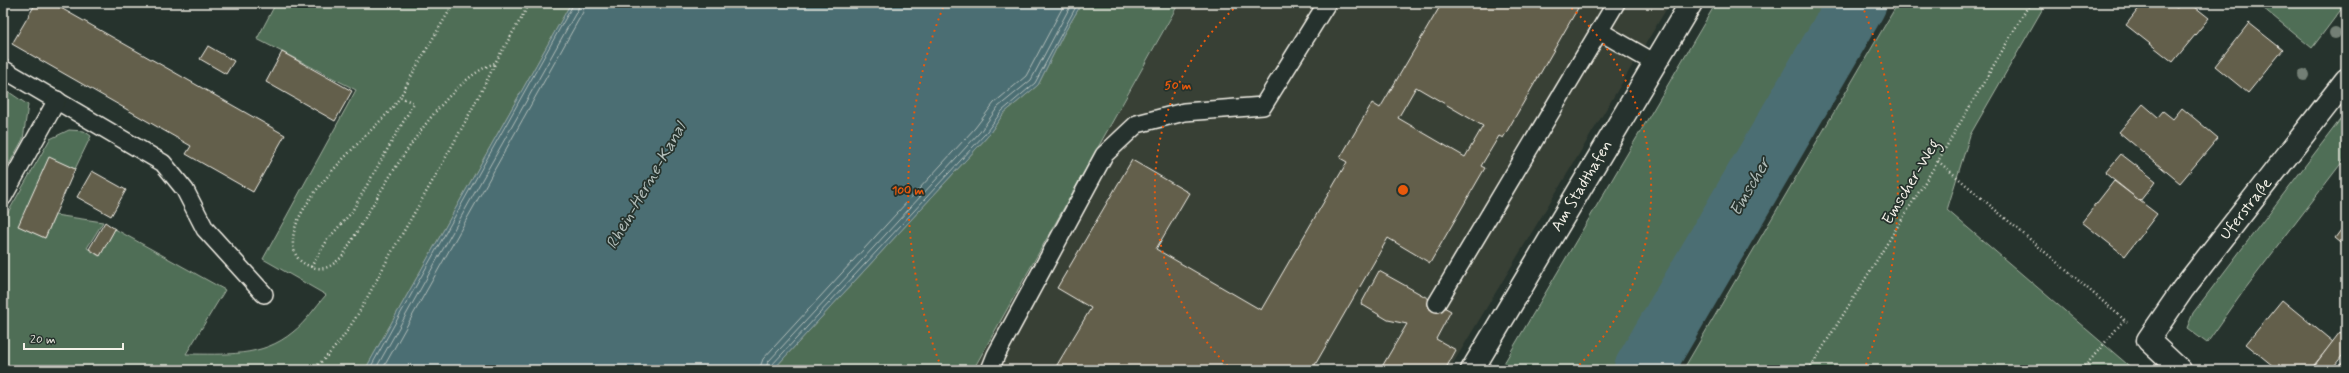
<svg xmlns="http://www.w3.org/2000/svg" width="2349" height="373" font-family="Mynerve,sans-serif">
	<rect width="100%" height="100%" fill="#26332d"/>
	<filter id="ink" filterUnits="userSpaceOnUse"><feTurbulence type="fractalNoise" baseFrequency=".025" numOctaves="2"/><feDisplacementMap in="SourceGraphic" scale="8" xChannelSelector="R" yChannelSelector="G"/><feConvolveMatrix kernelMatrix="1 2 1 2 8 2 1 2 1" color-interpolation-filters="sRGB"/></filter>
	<g filter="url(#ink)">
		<polygon fill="#384036" points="1180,3 1670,3 1449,370 973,370"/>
		<g fill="#506e57" stroke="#a2b0a0">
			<path d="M276 3H571L365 370H3V221L50 139 69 130 84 131 91 136 75 169 49 158 19 226 45 238 55 215 103 222 87 248 99 256 115 229 225 290 186 354C224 354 262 358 293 332 306 322 315 307 326 295L263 259 356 90 257 39Z"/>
			<polygon points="1082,3 1179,3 973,370 773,370 987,137 1004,113 1038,85 1063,35"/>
			<polygon points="1716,3 1831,3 1617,370 1500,370"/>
			<polygon points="1898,3 2046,3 1970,135 1947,210 2134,370 1683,370"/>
			<polygon points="2257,3 2346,3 2312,48"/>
			<polygon points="3,88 28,105 23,139 3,175"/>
			<polygon points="2346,112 2346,157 2245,289 2207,343 2187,328 2193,313"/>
		</g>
		<polygon fill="#4c6e73" stroke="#8fa2a2" points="571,3 1082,3 1063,35 1038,85 1004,113 987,137 773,370 365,370"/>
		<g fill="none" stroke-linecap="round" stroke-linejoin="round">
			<g stroke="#b1bdb9" stroke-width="1">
				<polyline points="369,370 574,3"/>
				<polyline points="375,370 578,9 579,3"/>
				<polyline points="382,370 583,12 585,3"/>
				<polyline points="759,370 763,359 975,128 994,103 1026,76 1065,3"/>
				<polyline points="765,370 768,362 980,132 998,107 1031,80 1072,3"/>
				<polyline points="770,370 771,366 984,135 1002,111 1035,83 1078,3"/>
			</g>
			<polyline stroke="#4c6e73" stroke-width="59" points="1643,370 1857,3"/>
		</g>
		<g fill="#635f4c" stroke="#f4f1e8" fill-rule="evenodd">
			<polygon points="36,3 52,3 285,135 253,192 186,154 191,146 12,44"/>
			<path d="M1442 3H1570L1578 8 1503 138 1499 136 1481 166 1485 168 1430 263 1388 238 1312 370H1054L1091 308 1057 288 1132 160 1189 193 1156 249 1261 310 1347 162 1340 158 1372 103 1380 108ZM1416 87 1483 126 1465 157 1398 118Z"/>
			<polygon points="2143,3 2170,3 2177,8 2181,3 2190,3 2209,18 2173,62 2126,25"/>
			<polygon points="2249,23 2283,50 2248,93 2215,66"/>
			<polygon points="208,46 234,61 226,74 200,59"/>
			<polygon points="282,52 352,91 335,121 266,82"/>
			<polygon points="2143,104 2158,117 2163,111 2173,119 2182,108 2218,138 2180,183 2119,132"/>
			<polygon points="2121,154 2156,181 2140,201 2105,173"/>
			<polygon points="49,157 75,169 45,238 18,226"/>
			<polygon points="92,171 126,190 111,216 77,197"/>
			<polygon points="2114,181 2157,214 2125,256 2082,222"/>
			<polygon points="105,222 115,229 100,256 89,249"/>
			<polygon points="2346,223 2346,247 2335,238"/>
			<polygon points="1379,271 1451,311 1436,339 1456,350 1445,370 1380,370 1407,324 1388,320 1361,304"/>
			<polygon points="2282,300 2333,342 2310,370 2278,370 2246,344"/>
			<polygon points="2340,332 2346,336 2346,351 2331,370 2311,370"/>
			<polygon points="2346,358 2346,370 2337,370"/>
		</g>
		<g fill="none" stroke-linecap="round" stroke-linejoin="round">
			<g stroke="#f4f1e8" stroke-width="20">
				<g id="service">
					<polyline points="1599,31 1655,63"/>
					<polyline points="3,69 163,163 185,190 205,229 264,294"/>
					<polyline points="3,197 57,100"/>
					<polyline points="1437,303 1616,3"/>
					<polyline points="990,370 996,355 1104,155 1137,124 1184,112 1263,106 1327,3"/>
				</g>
			</g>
			<g stroke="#f4f1e8" stroke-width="25">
				<g id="minor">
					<polyline points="1472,370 1691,3"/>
					<polyline points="2180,370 2148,340 2183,289 2346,80"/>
				</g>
			</g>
			<g stroke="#f4f1e8" stroke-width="2.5" stroke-dasharray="1 3" stroke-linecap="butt">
				<path d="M454 3C441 25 428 46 416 68 408 81 402 96 393 107 368 137 278 211 295 253 298 261 306 266 316 268 328 270 333 264 342 257 375 203 436 84 495 63L530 3"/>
				<polyline points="1938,161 2127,322"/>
				<polyline points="311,267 328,239 351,213 414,103 400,97"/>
				<path d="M312 370C348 341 368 295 390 255 427 191 462 131 495 64"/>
				<polyline points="1809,370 1938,161 2030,3"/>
				<polyline points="2082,370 2124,320"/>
			</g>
			<use href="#service" stroke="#26332d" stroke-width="17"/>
			<use href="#minor" stroke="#26332d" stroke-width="22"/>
		</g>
		<g fill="#737f74">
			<circle cx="2335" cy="33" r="6"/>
			<circle cx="2304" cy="75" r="6"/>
		</g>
	</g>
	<g fill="none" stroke="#e8590c" stroke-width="2" stroke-dasharray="2 4">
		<path d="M1232 370A248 248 0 0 1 1239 4M1567 4A248 248 0 0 1 1574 370"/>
		<path d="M941 367A495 495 0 0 1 944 5M1862 5A495 495 0 0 1 1865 367"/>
	</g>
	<g text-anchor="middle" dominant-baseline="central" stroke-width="3.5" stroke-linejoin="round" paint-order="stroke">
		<g font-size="16" fill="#f4f1e8" stroke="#26332d">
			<text transform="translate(1911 182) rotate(-59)">Emscher-Weg</text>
			<text transform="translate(1582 186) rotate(-59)">Am Stadthafen</text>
			<text transform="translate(2246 209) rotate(-52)">Uferstraße</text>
		</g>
		<g font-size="17" font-style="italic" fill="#b1bdb9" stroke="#26332d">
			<text transform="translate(646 186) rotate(-60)">Rhein-Herne-Kanal</text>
			<text transform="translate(1750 187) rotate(-60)">Emscher</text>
		</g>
	</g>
	<circle cx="1403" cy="190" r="6" fill="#e8590c" stroke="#26332d" stroke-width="2"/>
	<g font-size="12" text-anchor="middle" font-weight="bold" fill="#e8590c" stroke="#26332d" stroke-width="3.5" stroke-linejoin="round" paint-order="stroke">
		<text x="1178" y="89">50 m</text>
		<text x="908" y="194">100 m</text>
	</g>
	<rect width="2349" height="373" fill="none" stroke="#26332d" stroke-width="16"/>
	<rect x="8" y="8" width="2333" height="357" fill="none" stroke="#f4f1e8" stroke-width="1.5" filter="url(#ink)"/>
	<path d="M24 343v6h99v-6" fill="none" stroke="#f4f1e8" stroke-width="2"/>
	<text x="30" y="343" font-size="12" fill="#f4f1e8" stroke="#26332d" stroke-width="3" paint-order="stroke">20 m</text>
</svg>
